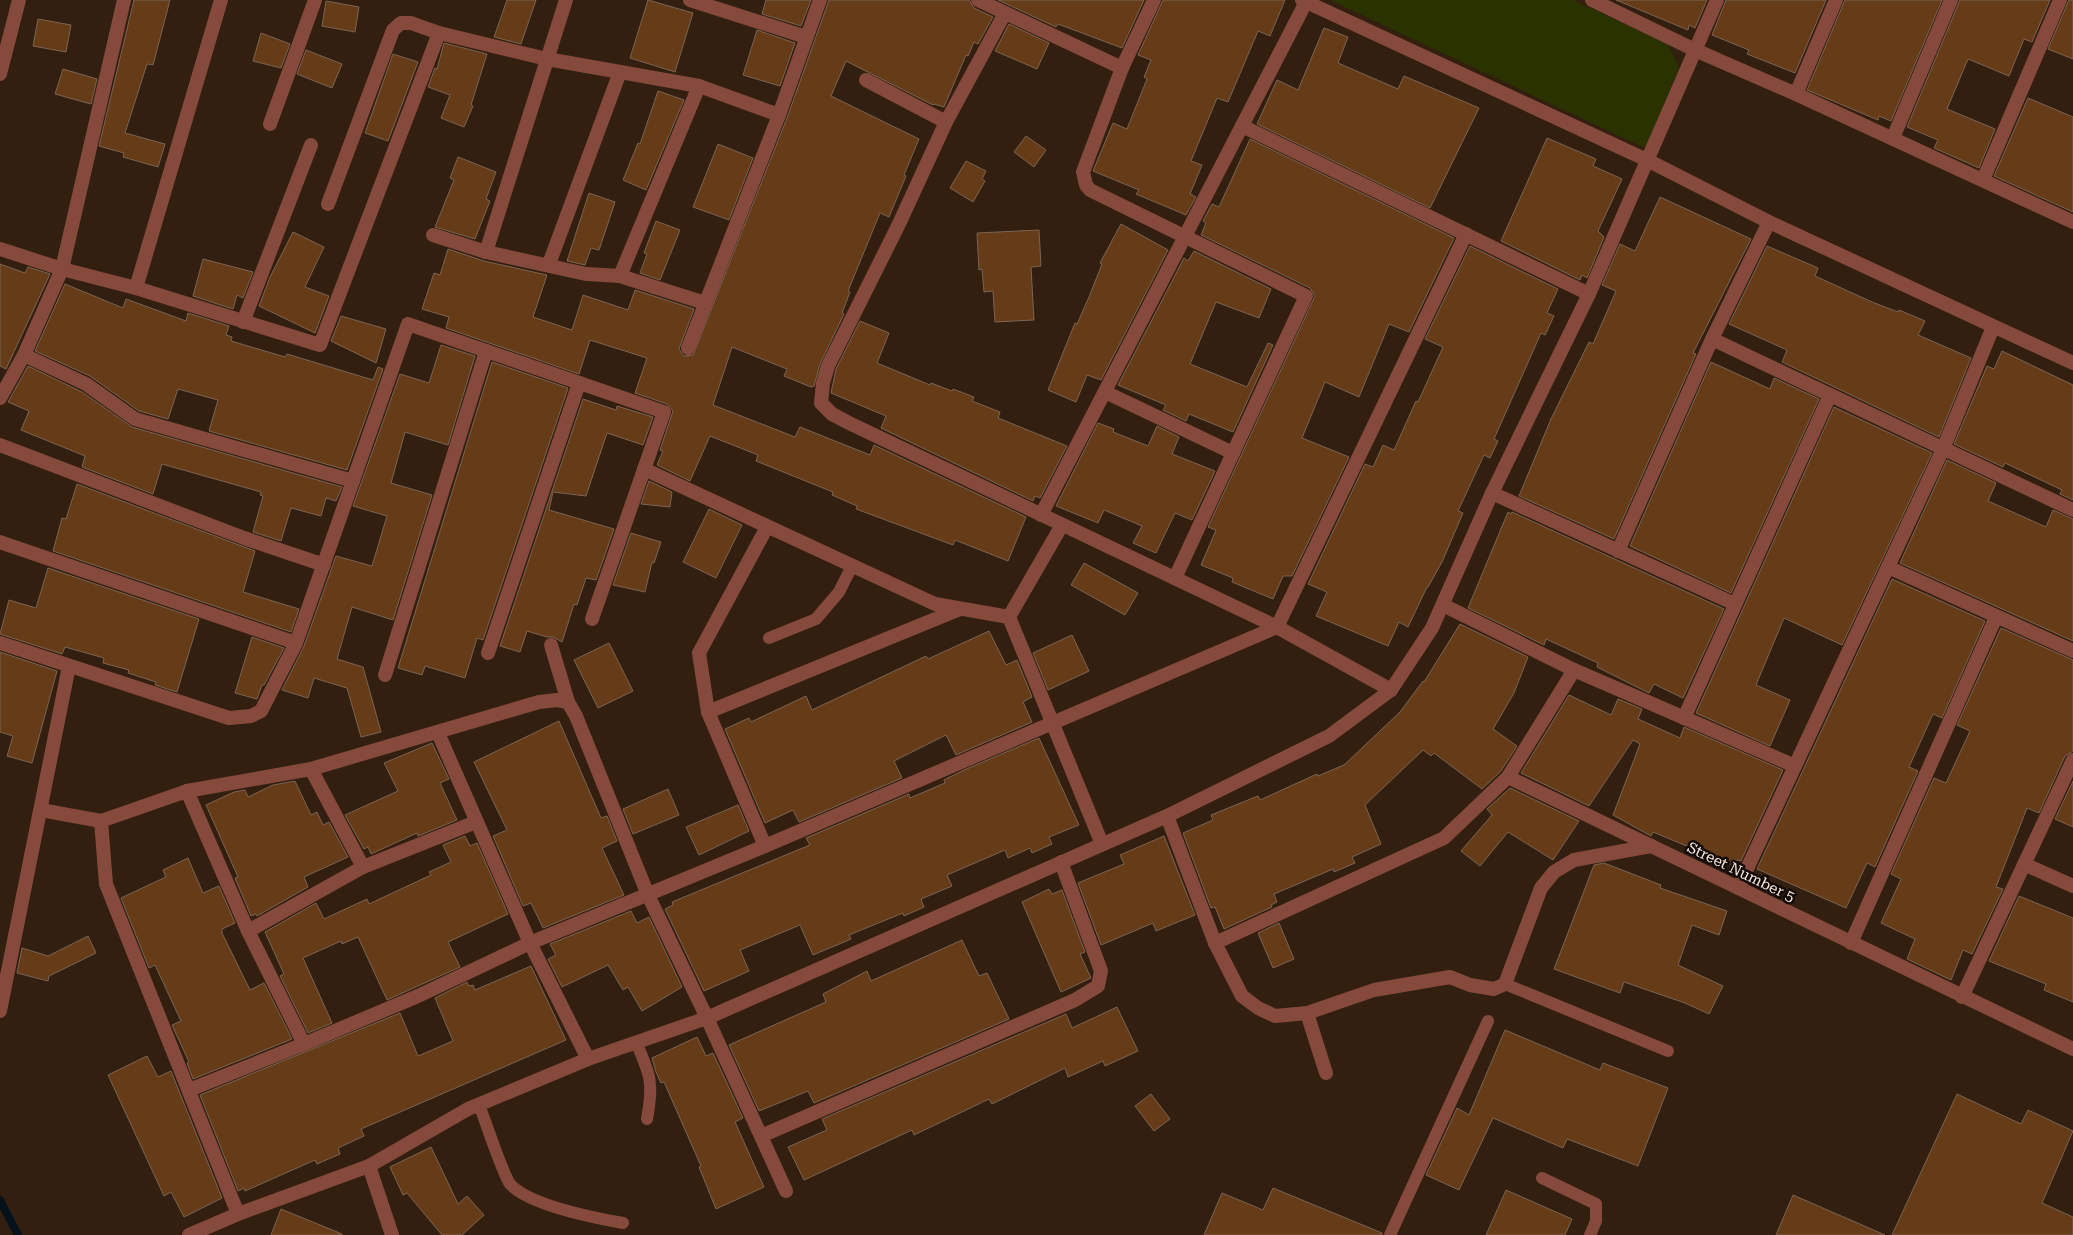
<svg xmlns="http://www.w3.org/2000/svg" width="2073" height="1235" font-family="'Roboto Serif',serif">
	<rect width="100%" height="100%" fill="#331f10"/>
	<polygon fill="#2a3300" points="1330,0 1573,0 1668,44 1679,68 1645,148"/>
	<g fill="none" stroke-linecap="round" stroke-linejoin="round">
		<polyline stroke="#06121b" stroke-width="8" points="0,1200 18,1235"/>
	</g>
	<g fill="#663c18" stroke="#7b6453">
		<polygon points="134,0 170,0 153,65 147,64 125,133 165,144 158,167 123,157 124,153 99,146"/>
		<polygon points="507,0 536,0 521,44 494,37"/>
		<polygon points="648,0 693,13 675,72 630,58"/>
		<polygon points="766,0 811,0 801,26 762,14"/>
		<polygon points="829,0 969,0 974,8 993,17 978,44 974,42 968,56 966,55 944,107 934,104 933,105 846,61 831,96 919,139 904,175 906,176 889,217 880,213 848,291 850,292 842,313 844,314 820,364 814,386 811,387 784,376 787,369 732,347 713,405 795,437 800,427 870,455 874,445 1026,517 1008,561 955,540 953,545 856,509 857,506 832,495 833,492 756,461 758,455 710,436 690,481 657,465 663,451 660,450 673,411 667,404 635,393 647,358 590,340 579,374 446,328 449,317 422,309 434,273 440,275 448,249 484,261 547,275 533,317 572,330 583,295 628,310 635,290 694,309 679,349 684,356 693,355 787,118"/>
		<polygon points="998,0 1144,0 1122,48 1058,24 1056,27"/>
		<polygon points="1163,0 1285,0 1270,36 1258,31 1228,102 1217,98 1191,161 1202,165 1190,194 1196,197 1186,215 1136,194 1139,190 1093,171 1113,123 1127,129 1147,79 1144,77 1151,60 1138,55"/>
		<polygon points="1616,0 1707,0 1695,28 1689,25 1688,30"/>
		<polygon points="1726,0 1826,0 1795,73 1747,54 1749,50 1712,35"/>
		<polygon points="1845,0 1942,0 1891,121 1879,116 1878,120 1807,90"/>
		<polygon points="1960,0 2050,0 2032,42 2024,39 2009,76 1968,59 1947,109 1995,129 1979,168 1934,148 1938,140 1907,127"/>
		<polygon points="2069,0 2073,0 2073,59 2048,49"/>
		<polygon points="326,1 359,7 355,32 322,26"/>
		<polygon points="38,19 71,25 66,52 33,46"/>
		<polygon points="1009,24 1049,43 1037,69 995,51"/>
		<polygon points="1324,28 1348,37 1338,63 1398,89 1404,76 1479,108 1430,208 1257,124 1277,80 1298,90"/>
		<polygon points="757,30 795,43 780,86 743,75"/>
		<polygon points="261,33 290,44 281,68 253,61"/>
		<polygon points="444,43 487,54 471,105 473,106 464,127 441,118 450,95 428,87 435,68 437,69"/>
		<polygon points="306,50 342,64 332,88 297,74"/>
		<polygon points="393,54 418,62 388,141 365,133"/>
		<polygon points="63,69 97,79 91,104 55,94"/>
		<polygon points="658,91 684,100 646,190 623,180 638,143 640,144"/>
		<polygon points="2028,98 2073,117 2073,212 1994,176"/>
		<polygon points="1026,136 1046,150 1034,167 1014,152"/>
		<polygon points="1547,138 1596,159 1593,166 1622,179 1598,231 1604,237 1587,278 1582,275 1580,280 1501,241"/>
		<polygon points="1250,139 1454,238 1409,332 1389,324 1359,397 1325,382 1302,438 1349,457 1292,576 1283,576 1273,599 1232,582 1233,578 1201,565 1216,530 1208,527 1315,296 1310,288 1201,235 1206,223 1203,221 1212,204 1219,207"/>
		<polygon points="718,144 753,158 729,220 693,207"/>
		<polygon points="458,157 496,172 486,199 490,201 475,239 435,227 454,180 450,178"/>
		<polygon points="966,161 986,171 982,179 985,181 973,202 950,188"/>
		<polygon points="589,193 615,202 599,250 591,248 585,265 567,261"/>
		<polygon points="1660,197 1751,239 1693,353 1696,354 1614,539 1519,496 1551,419 1589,342 1593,344 1616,291 1602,285 1620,244 1635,251"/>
		<polygon points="656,221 680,230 660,280 640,273 647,254 644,253"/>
		<polygon points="1121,224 1168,250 1101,380 1087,375 1076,402 1048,390 1075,323 1077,324 1089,297 1102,264 1100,263"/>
		<polygon points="1039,230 1041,266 1031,267 1034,320 995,322 993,291 984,292 982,269 979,270 977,233"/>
		<polygon points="293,232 324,247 305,287 329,296 315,333 259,306 270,277"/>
		<polygon points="1470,246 1558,289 1547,313 1554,316 1545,335 1541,333 1526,367 1494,439 1498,441 1490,458 1484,455 1458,511 1463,513 1442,562 1428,587 1427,587 1408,627 1399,622 1388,646 1316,616 1327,592 1308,584 1365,464 1373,467 1383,445 1394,450 1416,401 1418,402 1443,347 1425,339"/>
		<polygon points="1767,246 1818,268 1815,276 1872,302 1898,312 1899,310 1925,321 1918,335 1971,358 1939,437 1782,362 1787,350 1729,324"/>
		<polygon points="1194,251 1271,289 1259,318 1216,302 1190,364 1247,387 1268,343 1273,345 1233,432 1189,414 1186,421 1163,410 1166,405 1118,385 1184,258 1188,261"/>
		<polygon points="203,259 253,272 243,298 237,295 233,309 193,296"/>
		<polygon points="0,264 25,273 28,267 50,274 6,369 0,366"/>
		<polygon points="65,284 123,308 126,299 186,321 188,313 229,326 226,335 232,337 231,341 285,357 287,354 373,380 378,367 383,369 347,470 209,431 218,400 178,389 168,419 139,411 90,376 35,351"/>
		<polygon points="341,316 386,329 376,363 331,341"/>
		<polygon points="860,321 889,333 877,363 930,385 931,383 952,391 953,389 974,397 972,401 1000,412 998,418 1067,446 1040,498 1035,496 1033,501 881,428 886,416 831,393 836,369"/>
		<polygon points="441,345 475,356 448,445 405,432 391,483 432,495 393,620 352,607 337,659 363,667 381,732 361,737 347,688 314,678 308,698 282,690 304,646 336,556 372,566 387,516 353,506 400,374 429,383"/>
		<polygon points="2002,351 2073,385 2073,500 2060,494 2062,490 2005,463 2003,467 1954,444 1987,366 1994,369"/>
		<polygon points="492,362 568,388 483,640 477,638 465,678 425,666 422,675 398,668"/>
		<polygon points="1711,362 1770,389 1774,378 1819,399 1731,593 1630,546"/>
		<polygon points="28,366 82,392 132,427 342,487 336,501 326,498 321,516 291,508 281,541 253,532 263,496 260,495 261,492 162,464 153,494 82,467 85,456 21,430 29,411 8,402"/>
		<polygon points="583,399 616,410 617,406 653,417 643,445 607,433 586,496 553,492 549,510 614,529 596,580 586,578 577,605 574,604 562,642 553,637 547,637 527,631 520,652 500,646"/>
		<polygon points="1834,407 1932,453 1842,645 1784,618 1756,685 1790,700 1770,746 1696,713"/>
		<polygon points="1098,423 1114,429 1113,432 1148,446 1157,426 1179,437 1172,454 1215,471 1192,520 1175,513 1156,553 1133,543 1142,526 1104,510 1098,523 1056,506"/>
		<polygon points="1947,460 1996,483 1988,501 2046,527 2053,510 2073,519 2073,641 1900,563"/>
		<polygon points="649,481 672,492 670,507 641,504"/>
		<polygon points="77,484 255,551 243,592 299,609 291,632 53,551 62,518 66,519"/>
		<polygon points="709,509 742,525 716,578 683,562"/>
		<polygon points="1508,512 1511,514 1512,512 1724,609 1683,698 1654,684 1649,693 1597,667 1598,663 1546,639 1544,645 1468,608"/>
		<polygon points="631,533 661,542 654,563 652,562 645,592 613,585"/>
		<polygon points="1084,563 1138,593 1125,615 1071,585"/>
		<polygon points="48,568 199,619 177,692 155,685 156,682 128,673 129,670 103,663 104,658 65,647 62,654 0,634 9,600 36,608"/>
		<polygon points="1892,579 1985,621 1942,718 1933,714 1909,767 1918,771 1875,867 1867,863 1846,908 1757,869"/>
		<polygon points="1460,624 1528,657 1514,693 1493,729 1517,746 1501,771 1482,789 1434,753 1431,756 1423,750 1365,805 1381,844 1352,857 1355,863 1334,872 1333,869 1274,894 1277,902 1271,905 1272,907 1224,929 1215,907 1211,908 1183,833 1213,820 1211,815 1258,796 1260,800 1317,774 1318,776 1344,765 1400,712 1423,681 1424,682"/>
		<polygon points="2001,628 2073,660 2073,751 2065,756 2039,813 2027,808 1996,887 2003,889 1972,954 1963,950 1951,980 1907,959 1915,939 1881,923 1901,879 1891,874 1934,778 1946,783 1970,731 1957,725"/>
		<polygon points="989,631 1006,665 1017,660 1032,697 1023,702 1032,722 956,755 946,735 894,761 902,778 799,822 793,810 765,823 725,729 749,718 751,722 806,696 812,710 926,656 928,659"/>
		<polygon points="1072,635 1089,671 1048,690 1033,653"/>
		<polygon points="252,637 284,648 264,685 262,685 257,699 235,693"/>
		<polygon points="609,643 633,691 598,708 574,660"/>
		<polygon points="0,652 57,671 32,763 7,756 13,736 0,732"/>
		<polygon points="1569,695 1611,715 1618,699 1642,709 1638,719 1680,738 1684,727 1783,770 1741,861 1737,860 1735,866 1653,832 1651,836 1613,815 1640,744 1633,740 1589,806 1521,773"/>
		<polygon points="559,721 601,818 607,816 617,841 602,848 624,895 543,928 531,903 523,906 493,836 507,830 474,762"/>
		<polygon points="1039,738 1079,825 1049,837 1052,844 1032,853 1030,848 1008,858 1005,850 947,875 952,886 921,899 924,907 904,916 903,913 849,935 851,939 813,955 800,925 740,950 749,971 704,991 665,909 673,905 672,902 810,845 806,838 909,794 910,798 945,783 944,780 964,770"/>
		<polygon points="432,743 449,779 440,783 457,820 418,836 417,833 371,854 368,847 364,849 345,815 398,791 384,763"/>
		<polygon points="295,781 311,815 317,812 323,825 329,822 348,857 304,877 308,887 257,916 256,914 251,916 235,878 238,877 206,805 234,792 245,790 248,797 273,785"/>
		<polygon points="2073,781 2073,827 2055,819"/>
		<polygon points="1510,788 1579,821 1553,860 1508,832 1480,866 1461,851 1492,815 1487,809"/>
		<polygon points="668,789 679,815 633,834 623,809"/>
		<polygon points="738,805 749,831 699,855 686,827"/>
		<polygon points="465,836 470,846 477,843 508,914 448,942 460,967 387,1000 358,937 342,944 341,941 303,958 332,1023 308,1033 280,976 284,974 265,932 316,903 324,919 367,899 369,904 431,875 429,872 451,862 443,845"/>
		<polygon points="1164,836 1195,915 1156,931 1153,923 1101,945 1078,883 1124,864 1120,855"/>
		<polygon points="188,858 203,893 219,886 235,923 222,929 222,933 250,990 264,983 292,1039 193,1079 187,1063 189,1062 172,1025 181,1021 155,965 149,968 121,898 166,877 163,870"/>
		<polygon points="1604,863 1661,885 1660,888 1727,911 1719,935 1692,925 1678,965 1723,986 1709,1014 1685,1003 1624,982 1620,993 1554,969 1594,865"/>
		<polygon points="1049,889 1052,894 1062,890 1085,952 1080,954 1091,978 1061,992 1022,902"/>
		<polygon points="2019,896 2073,918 2073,1002 2044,990 2046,984 1989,961"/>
		<polygon points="631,911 637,923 649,917 682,987 642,1011 628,987 623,990 608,965 562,987 548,959 556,955 550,944"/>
		<polygon points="1279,923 1294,959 1273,968 1258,933"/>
		<polygon points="88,936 96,953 49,976 48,981 17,973 22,948 48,956"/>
		<polygon points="962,940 979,976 987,973 1009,1019 814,1103 808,1091 759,1111 729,1045 826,1002 823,994 867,971 871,981"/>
		<polygon points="531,966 566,1040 361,1129 364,1136 338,1148 340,1154 317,1164 315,1160 245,1191 244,1188 238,1191 200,1095 400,1013 418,1056 453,1041 435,998 467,982 469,986 473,985 475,990"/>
		<polygon points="1117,1007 1138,1051 1105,1066 1103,1061 1068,1077 1065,1068 992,1104 989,1099 914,1135 912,1130 804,1180 788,1147 827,1130 822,1119 1066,1014 1072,1028"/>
		<polygon points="1505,1030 1600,1070 1603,1063 1668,1088 1638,1166 1567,1139 1563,1148 1493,1118 1459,1190 1426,1175 1457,1108 1469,1115"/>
		<polygon points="697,1037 706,1056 713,1053 743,1118 735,1122 764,1187 716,1209 699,1167 701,1166 664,1082 661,1083 656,1072 652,1058"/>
		<polygon points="147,1056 158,1077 171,1071 222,1198 184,1217 171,1192 164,1196 108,1075"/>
		<polygon points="1151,1094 1170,1119 1154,1131 1135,1106"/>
		<polygon points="1957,1094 2021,1124 2028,1110 2073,1131 2042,1203 2073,1217 2073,1235 1892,1235"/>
		<polygon points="431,1147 458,1204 467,1196 484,1215 462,1235 442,1235 407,1193 403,1195 390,1167"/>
		<polygon points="1273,1188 1382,1233 1382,1235 1204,1235 1222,1193 1263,1210"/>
		<polygon points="1506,1190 1572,1219 1565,1235 1486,1235"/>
		<polygon points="1793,1195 1885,1235 1776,1235"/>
		<polygon points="281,1209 342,1234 342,1235 271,1235"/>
	</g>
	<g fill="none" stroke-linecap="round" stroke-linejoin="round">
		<g stroke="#864a3d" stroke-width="12">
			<polyline points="769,638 816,619 839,592 852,566"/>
			<polyline points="1505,984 1668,1051"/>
			<path d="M636 1042C650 1074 654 1083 647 1119"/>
			<path d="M479 1105C485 1119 503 1175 510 1184 529 1205 595 1218 623 1223"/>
			<polyline points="1542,1178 1596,1204 1596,1221 1590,1235"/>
			<polyline points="1390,1235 1488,1021"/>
		</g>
		<g stroke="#864a3d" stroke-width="14">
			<polyline points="690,0 806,37"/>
			<polyline points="978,0 1122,68"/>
			<polyline points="1154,0 1122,68 1083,172 1086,185 1090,190 1306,296 1175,578"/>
			<polyline points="1302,0 1647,160 1769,222 2073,363"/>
			<polyline points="1592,0 1695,50 1796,94 2073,222"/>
			<polyline points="1005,13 946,122 898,226 828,366 823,383 821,403 832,414 849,423 1277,627 1391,690"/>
			<polyline points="0,74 19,0"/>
			<polyline points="866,80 946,122"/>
			<polyline points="1796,94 1836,0"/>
			<polyline points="270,124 315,0"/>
			<polyline points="1242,126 1589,294"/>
			<polyline points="1893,138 1951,0"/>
			<polyline points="1983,180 2060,0"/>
			<polyline points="328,204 393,30 401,23 411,23 439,33 547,59 699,86 779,115"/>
			<polyline points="433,235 486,252 586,274 620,276 705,303"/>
			<polyline points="0,249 62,269 136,288 320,345 439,33"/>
			<polyline points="486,252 566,0"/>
			<polyline points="549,264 620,72"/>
			<polyline points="620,276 699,86"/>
			<polyline points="136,288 221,0"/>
			<polyline points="243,322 311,145"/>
			<polyline points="1712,339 2073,510"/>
			<polyline points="688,348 779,115 820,0"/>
			<polyline points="24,355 86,384 135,419 353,481"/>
			<polyline points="1105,392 1233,453"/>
			<polyline points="0,398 24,355 62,269 124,0"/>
			<polyline points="0,445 244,538 324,565"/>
			<polyline points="644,469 935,604 1009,617 1102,844"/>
			<polyline points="1492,493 1735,604"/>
			<polyline points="1041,515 1306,2"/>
			<polyline points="0,542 296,643"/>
			<polyline points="1618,551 1712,339 1769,222"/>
			<polyline points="1888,567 2073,651"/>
			<polyline points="1443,605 1574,670 1795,766"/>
			<polyline points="1009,617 1062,525"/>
			<polyline points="0,643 229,718 251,716 261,711 296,643 408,324 664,412 592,619"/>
			<polyline points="551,645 568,702"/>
			<polyline points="488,653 579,383"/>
			<polyline points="385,675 486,351"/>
			<polyline points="708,712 960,609"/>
			<polyline points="1684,718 1830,395"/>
			<polyline points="438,733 530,943 588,1059"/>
			<polyline points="311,769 363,867"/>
			<polyline points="1508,777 2073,1049"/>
			<polyline points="187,791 248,931 304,1044"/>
			<polyline points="41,810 101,821"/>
			<polyline points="1167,816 1215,943 1242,996 1258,1008 1275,1016 1307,1013 1374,990 1450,977 1470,985 1494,989 1505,984 1541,888 1554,872 1574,860 1651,846"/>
			<polyline points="765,846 708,712 699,653 767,527"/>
			<polyline points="2024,864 2073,886"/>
			<polyline points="1738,888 1943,449 1993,327"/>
			<polyline points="248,931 363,867 476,822"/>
			<polyline points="1215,943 1444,838 1508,777 1574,670"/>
			<polyline points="1851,943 1996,617"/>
			<polyline points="1962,997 2073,760"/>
			<polyline points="0,1011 69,666"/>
			<polyline points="1307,1013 1326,1073"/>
			<polyline points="189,1090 304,1044 418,996 530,943 765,846 1277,627 1466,234"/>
			<polyline points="761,1136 1075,1000 1098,986 1101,971 1061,862"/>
			<polyline points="369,1166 392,1235"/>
			<polyline points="238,1214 106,884 101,821 187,791 311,769 539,702 557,700 568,702 576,716 648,895 707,1018 786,1191"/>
			<polyline points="189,1235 238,1214 369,1166 468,1109 588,1059 707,1018 1167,816 1329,736 1391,690 1432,628 1492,493 1589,294 1717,0"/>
		</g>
	</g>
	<g text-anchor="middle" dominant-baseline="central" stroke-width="5" stroke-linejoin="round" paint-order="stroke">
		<g font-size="15" fill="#f7e9df" stroke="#140b06">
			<text transform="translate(1741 872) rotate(26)">Street Number 5</text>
		</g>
	</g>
</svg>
